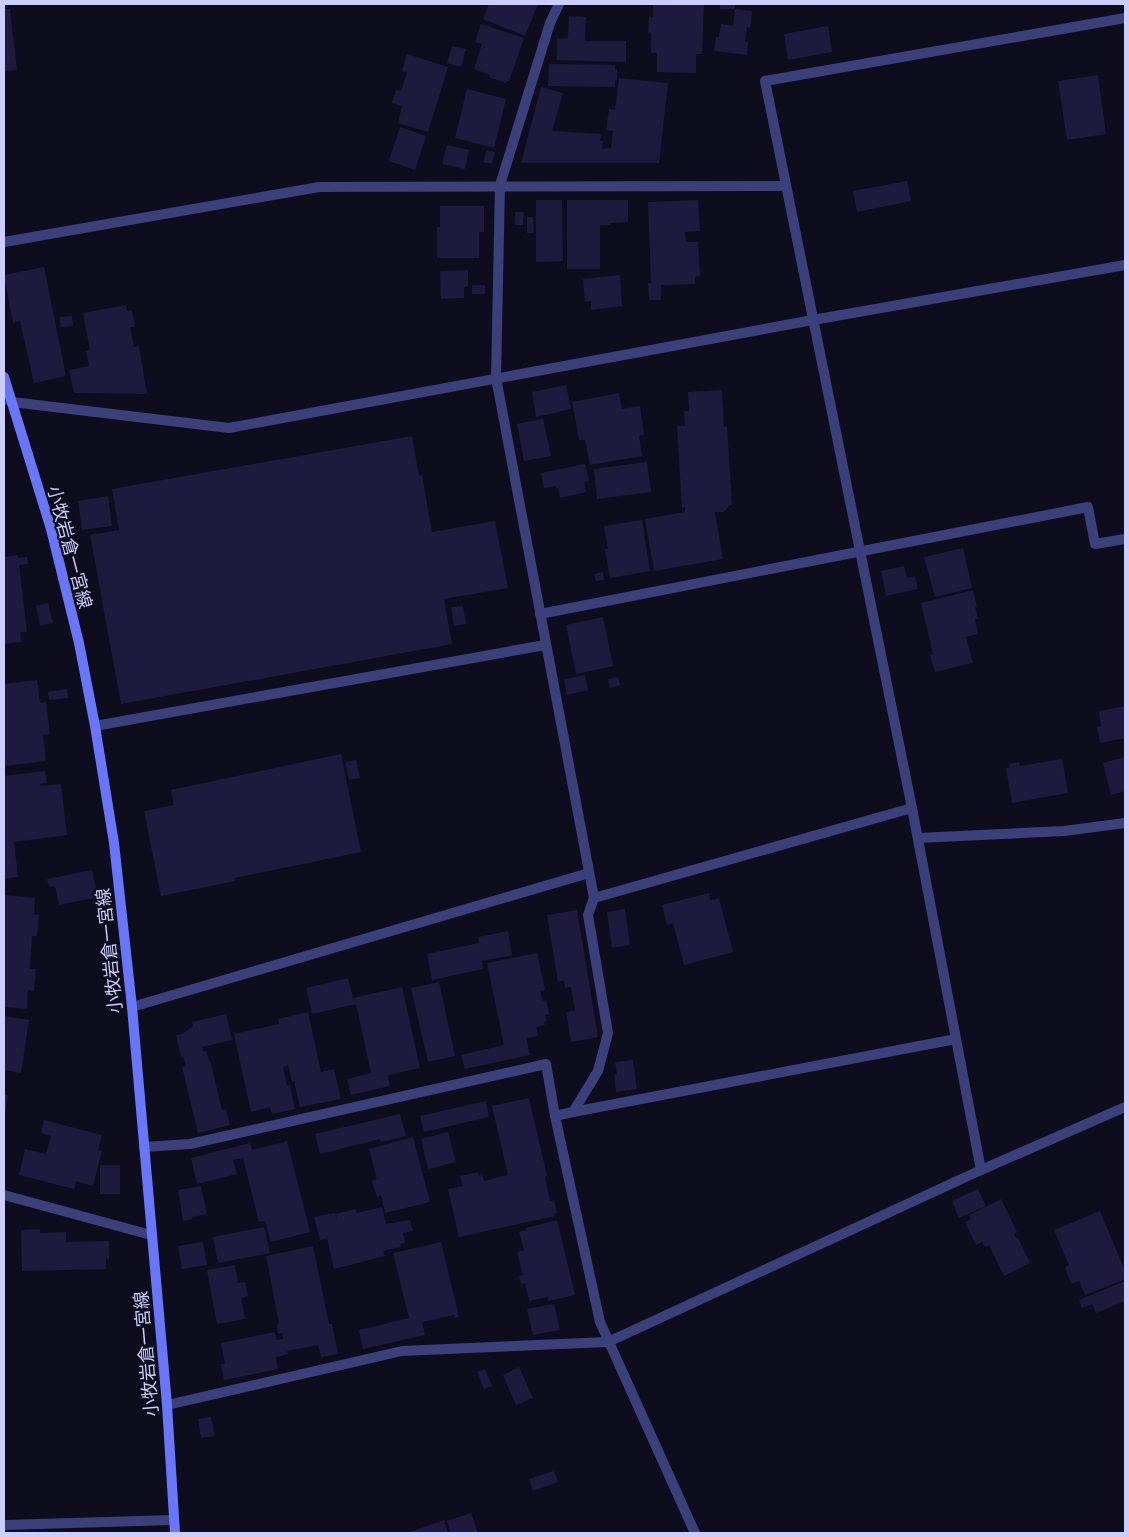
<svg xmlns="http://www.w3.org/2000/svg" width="1129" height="1537" font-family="'Public Sans','Noto Sans JP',sans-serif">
	<rect width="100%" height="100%" fill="#0e0d1e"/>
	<g fill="#1d1a3e">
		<polygon points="489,4 538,4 525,36 483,19"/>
		<polygon points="653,4 704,4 702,54 696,54 696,73 657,72 657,53 651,53 651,33 648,32 649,16 653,17"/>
		<rect x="720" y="4" width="15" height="5"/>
		<polygon points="4,9 10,9 17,70 4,71"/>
		<polygon points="735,9 752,11 750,28 747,27 745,42 748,42 747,55 714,51 716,37 719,37 721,24 733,26"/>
		<polygon points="569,16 586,17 585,41 626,41 626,62 557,60 557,39 568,38"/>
		<polygon points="481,24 524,38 509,81 507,81 506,83 489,77 490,75 474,69 482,44 475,42"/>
		<polygon points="828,26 832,52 788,60 784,34"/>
		<polygon points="452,46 466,49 461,67 447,63"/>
		<polygon points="407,54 448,67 428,132 398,123 402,106 392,103 396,90 401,91 407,73 402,71"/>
		<polygon points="549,64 615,65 615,70 617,69 617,81 615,80 615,87 548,86"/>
		<polygon points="1098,75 1106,134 1067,140 1058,81"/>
		<polygon points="619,78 668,83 659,163 521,163 541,87 563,93 552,131 601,134 600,141 603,141 602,149 611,148 613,131 606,130 609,109 615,110"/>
		<polygon points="467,89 506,99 494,148 455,138"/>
		<polygon points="400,127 426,136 415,170 389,161"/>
		<polygon points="447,145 469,150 465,169 442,164"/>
		<polygon points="487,150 495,152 492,164 483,162"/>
		<polygon points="907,181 911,201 857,212 853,191"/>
		<polygon points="536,200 562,200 563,261 536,262"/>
		<polygon points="567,200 628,200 628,222 610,223 610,225 600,225 600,269 567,269"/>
		<polygon points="698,200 700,231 685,232 686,242 698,242 700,276 695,277 695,284 661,285 661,300 649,300 648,283 651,283 648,202"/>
		<polygon points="440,206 484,206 484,232 479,232 479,258 437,258 437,227 440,227"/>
		<polygon points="515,212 524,212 523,225 515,225"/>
		<polygon points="527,217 533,217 534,233 527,233"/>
		<polygon points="44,267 66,376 34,383 20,321 13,323 4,275"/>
		<polygon points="468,270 468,286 464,287 464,298 441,299 440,271"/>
		<polygon points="620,275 622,306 591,310 591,301 585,302 583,279"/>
		<rect x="472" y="285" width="13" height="9"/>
		<polygon points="126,305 127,311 132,310 135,327 130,327 134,347 139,346 147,394 74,393 69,370 89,366 86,351 90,350 83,313"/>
		<polygon points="72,316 73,326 61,327 59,317"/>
		<polygon points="566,385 571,409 536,417 532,392"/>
		<polygon points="722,390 724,427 727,426 732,505 730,505 724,512 715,512 723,559 654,571 645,519 685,512 685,507 682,508 677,426 685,426 684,411 689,411 688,392"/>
		<polygon points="619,393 622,409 640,406 644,435 639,436 642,456 590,465 585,440 579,440 572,402"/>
		<polygon points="543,419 551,456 524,461 517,424"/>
		<polygon points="412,436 419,476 422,475 432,532 495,521 508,588 444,599 452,644 121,704 90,535 119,530 112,489"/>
		<polygon points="647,462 651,492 597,499 594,469"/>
		<polygon points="585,464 589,481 584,482 586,492 560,498 558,488 556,488 556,486 544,488 541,473"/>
		<polygon points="108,496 112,526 82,530 78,501"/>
		<polygon points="642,520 650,571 610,578 605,549 608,549 604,526"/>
		<polygon points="963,548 972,588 935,597 924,557"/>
		<polygon points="18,555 18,558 27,557 28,564 19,565 27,632 20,632 21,642 4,644 4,557"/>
		<polygon points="904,566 907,578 915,576 918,589 886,596 881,571"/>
		<polygon points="603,572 604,580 596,581 594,574"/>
		<polygon points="973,590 977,607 975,607 978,619 975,619 978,634 966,637 973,663 935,672 930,655 933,654 921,603"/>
		<polygon points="48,603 53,623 40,626 36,606"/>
		<polygon points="463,606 466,624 454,626 451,607"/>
		<polygon points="603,617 613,666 576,674 566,625"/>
		<polygon points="585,675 588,690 567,695 564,679"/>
		<polygon points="618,677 620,685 610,688 608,679"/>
		<polygon points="37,680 40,703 46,702 50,734 43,735 46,761 4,766 4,684"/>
		<polygon points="67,689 68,698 49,700 48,692"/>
		<polygon points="1125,706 1125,738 1100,743 1097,727 1101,726 1099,711"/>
		<polygon points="341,754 361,852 234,878 235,881 161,896 144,811 174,805 171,790"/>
		<polygon points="1125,757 1125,791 1111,795 1103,763"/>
		<polygon points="1062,759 1068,793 1012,803 1006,768 1010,768 1009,764 1019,762 1020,766"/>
		<polygon points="356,760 360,778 349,780 345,762"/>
		<polygon points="45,771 47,783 40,784 41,786 61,784 67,835 14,842 18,877 4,879 4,776"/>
		<polygon points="92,870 98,897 59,905 55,886 49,887 47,879"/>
		<polygon points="709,893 710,900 719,899 733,952 684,965 673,923 667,925 662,905"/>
		<polygon points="4,895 35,898 34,914 39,915 37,936 32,936 30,969 36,969 34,991 28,990 27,1009 4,1007"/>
		<polygon points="625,909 630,945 612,948 607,912"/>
		<polygon points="577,910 598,1037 571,1042 566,1012 575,1010 571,987 565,988 564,980 558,982 547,915"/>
		<polygon points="508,931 512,955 482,961 483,969 432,980 427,954 479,943 478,937"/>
		<polygon points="537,953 545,990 540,991 543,1001 546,1000 549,1014 545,1015 547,1021 544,1022 545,1025 536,1027 538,1036 526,1038 530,1055 465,1069 461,1055 504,1045 487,963"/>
		<polygon points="348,978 353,998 402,987 420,1068 388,1075 390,1086 351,1095 347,1079 371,1073 356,1004 312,1014 306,988"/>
		<polygon points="439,982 455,1056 428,1062 411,988"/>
		<polygon points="308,1012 321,1072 334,1069 341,1099 300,1107 294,1081 292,1082 288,1065 283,1067 287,1086 290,1085 295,1109 272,1114 270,1107 251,1112 234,1034 279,1024 278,1019"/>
		<polygon points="226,1014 232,1040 202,1047 203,1052 206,1051 209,1061 210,1060 222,1110 226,1109 230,1125 198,1133 182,1067 186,1066 183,1056 181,1057 176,1035 182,1034 193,1026 192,1022"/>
		<polygon points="4,1016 29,1020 21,1073 4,1070"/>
		<polygon points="633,1060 637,1089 616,1092 614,1074 617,1074 615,1062"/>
		<polygon points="4,1094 8,1095 5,1115 4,1115"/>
		<polygon points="529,1098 547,1176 545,1177 550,1201 554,1200 557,1213 554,1214 555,1216 459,1237 448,1189 463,1186 460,1176 478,1172 479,1176 482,1175 484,1181 508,1175 492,1106"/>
		<polygon points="486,1101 489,1117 424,1132 420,1116"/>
		<polygon points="400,1114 406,1136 381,1142 380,1139 320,1154 315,1134"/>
		<polygon points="44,1120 102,1135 98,1150 102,1151 93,1186 76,1181 74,1189 19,1175 25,1149 46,1154 51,1136 41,1133"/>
		<polygon points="448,1132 456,1162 428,1169 421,1139"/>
		<polygon points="413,1137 430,1202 385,1213 381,1195 377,1197 372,1181 377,1179 369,1149"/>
		<polygon points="287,1141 310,1232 271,1242 265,1221 259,1222 243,1158 233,1160 237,1174 197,1184 191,1158 250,1143 252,1150"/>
		<rect x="100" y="1165" width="20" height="29"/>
		<polygon points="201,1186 207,1214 192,1217 193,1219 183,1221 178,1190"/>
		<polygon points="978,1189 986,1206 959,1218 952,1201"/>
		<polygon points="1001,1199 1017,1232 1014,1234 1016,1238 1018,1238 1030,1263 1004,1276 989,1245 985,1247 982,1242 976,1245 965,1222 971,1219 969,1215"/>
		<polygon points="382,1207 386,1224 410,1220 413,1231 403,1233 405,1243 400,1244 401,1247 383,1251 385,1256 334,1269 327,1238 320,1240 314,1217 335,1213 338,1224 336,1214 356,1209 357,1213"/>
		<polygon points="1100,1211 1125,1271 1125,1279 1085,1295 1079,1281 1071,1284 1065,1267 1069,1265 1054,1230"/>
		<polygon points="557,1220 575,1295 548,1301 548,1297 529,1301 525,1283 521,1284 519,1276 523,1275 517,1252 524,1250 519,1232 526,1230 526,1228"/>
		<polygon points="264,1227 270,1253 218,1263 213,1237"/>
		<polygon points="40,1229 40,1233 66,1232 66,1242 109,1241 109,1259 106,1259 106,1269 22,1271 21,1230"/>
		<polygon points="203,1242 207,1265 182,1269 178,1246"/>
		<polygon points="441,1242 459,1317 454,1318 454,1315 422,1322 425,1335 363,1349 359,1330 409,1318 393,1253"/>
		<polygon points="313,1246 329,1324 332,1324 338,1354 321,1357 318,1345 287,1351 288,1354 276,1357 278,1369 224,1380 221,1364 225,1364 221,1343 275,1332 276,1340 283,1339 282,1333 278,1334 277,1324 279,1324 266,1256"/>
		<polygon points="235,1265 238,1283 245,1282 248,1296 241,1298 245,1319 217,1324 207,1270"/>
		<polygon points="1125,1281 1125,1301 1096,1313 1092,1304 1082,1308 1079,1300"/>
		<polygon points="554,1304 560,1330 533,1335 527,1309"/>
		<polygon points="519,1367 533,1398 516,1405 503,1375"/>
		<polygon points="485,1369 492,1386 484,1389 477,1372"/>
		<polygon points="211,1417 215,1436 201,1438 198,1419"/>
		<polygon points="554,1471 558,1482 533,1491 529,1479"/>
		<polygon points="471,1513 478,1533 451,1533 447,1521"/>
		<polygon points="444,1520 448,1533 407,1533"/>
	</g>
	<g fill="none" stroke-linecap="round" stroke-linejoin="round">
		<g stroke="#3b3f7a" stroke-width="10">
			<polyline points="4,242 319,187 786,186"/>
			<polyline points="4,398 12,402 229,428 813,320 1125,265"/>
			<polyline points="540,614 1088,507 1095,544 1125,539"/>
			<polyline points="95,726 545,645"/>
			<polyline points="918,838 1064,831 1125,823"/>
			<polyline points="594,898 912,808"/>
			<polyline points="132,1007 589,873"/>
			<polyline points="573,1112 956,1039"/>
			<polyline points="555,1116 573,1112 598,1071 608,1033 588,915 594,898 496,378 500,185 550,23 559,4"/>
			<polyline points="144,1147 190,1144 546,1064 555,1116 600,1322 695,1533"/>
			<polyline points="981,1170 912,808 765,81 1125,18"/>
			<polyline points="4,1195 151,1235"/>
			<polyline points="167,1405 402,1351 608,1342 981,1170 1125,1107"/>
			<polyline points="4,1525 174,1520"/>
		</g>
		<polyline stroke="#6976f7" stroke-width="10" points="4,377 51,529 79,643 95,726 114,843 132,1007 167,1405 175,1533"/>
	</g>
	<g text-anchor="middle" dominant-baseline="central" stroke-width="4.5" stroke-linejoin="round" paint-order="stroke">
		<g font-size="18" fill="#cdcdfc" stroke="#0e0d1e">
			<text transform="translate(70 547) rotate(75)">小牧岩倉一宮線</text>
			<text transform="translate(109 951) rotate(-96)">小牧岩倉一宮線</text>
			<text transform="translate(146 1354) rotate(-95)">小牧岩倉一宮線</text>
		</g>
	</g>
	<rect width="1129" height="1537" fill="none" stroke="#cdcdfc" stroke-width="10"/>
</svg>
